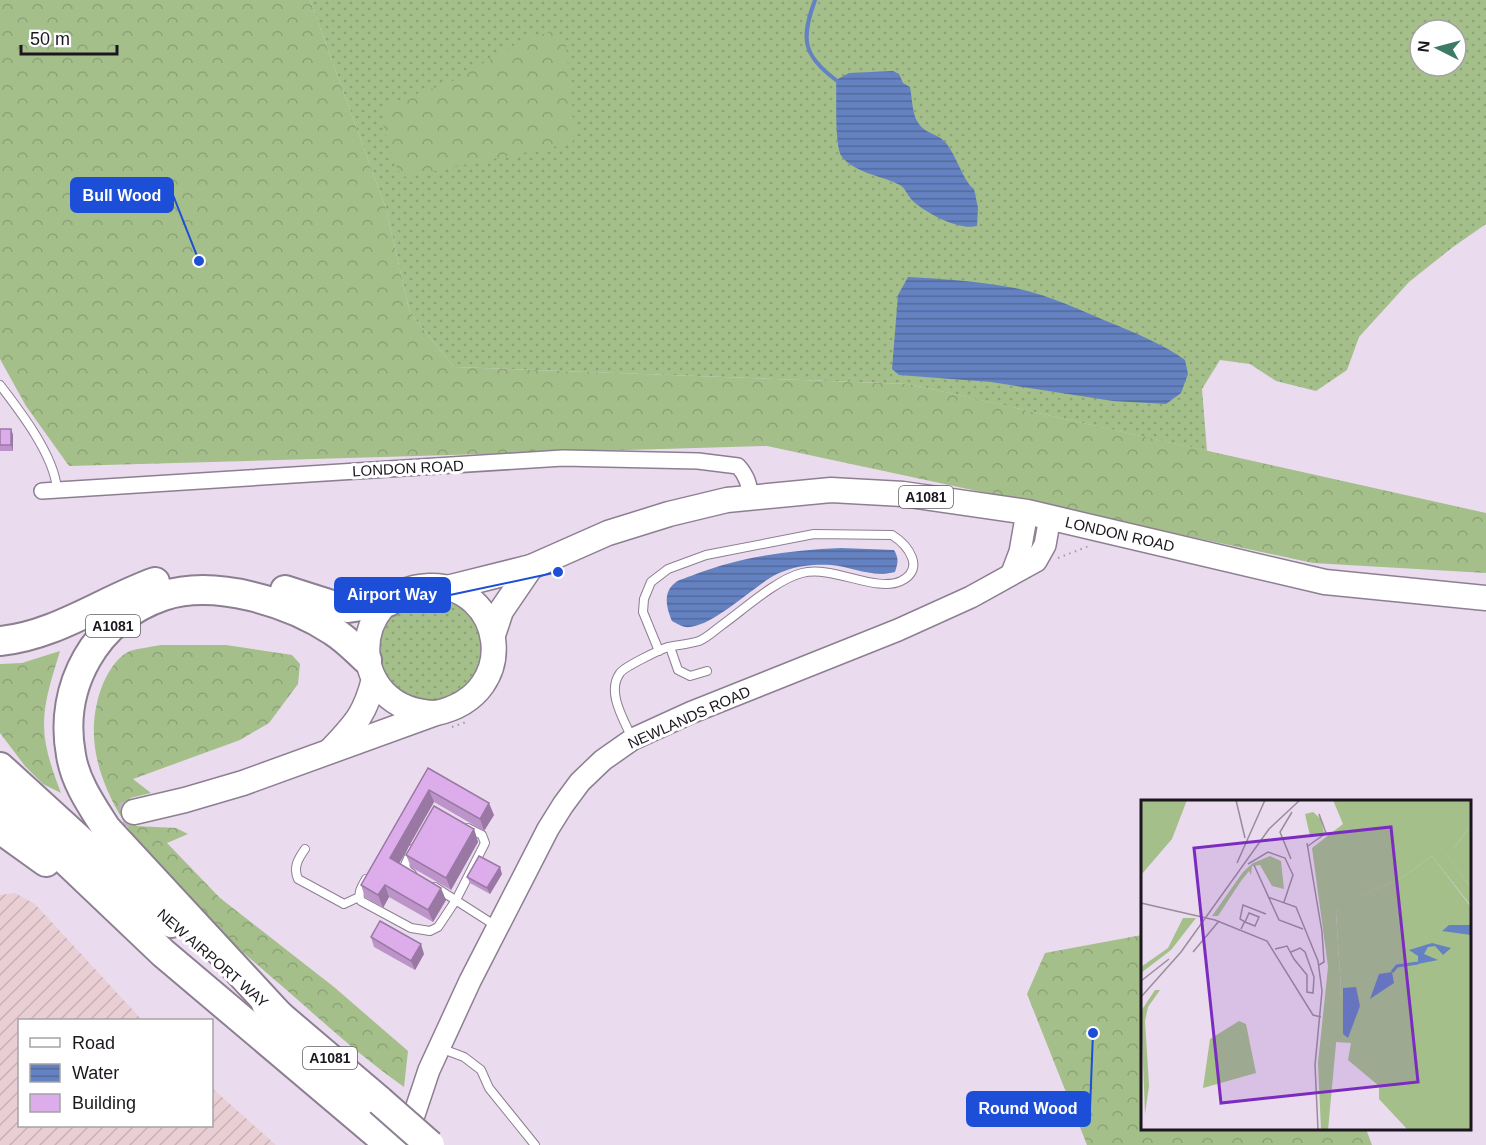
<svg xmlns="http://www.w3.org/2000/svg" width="1486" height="1145" font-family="Arial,sans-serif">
	<defs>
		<pattern id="industrial-furrows" width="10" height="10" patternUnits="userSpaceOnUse" patternTransform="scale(1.5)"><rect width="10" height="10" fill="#e9cfd4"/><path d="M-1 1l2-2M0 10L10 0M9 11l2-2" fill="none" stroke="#c7b1b6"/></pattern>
		<pattern id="grass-dots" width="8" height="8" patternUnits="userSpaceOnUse" patternTransform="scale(1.5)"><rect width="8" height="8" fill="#a4bf8a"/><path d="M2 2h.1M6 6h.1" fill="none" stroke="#8da377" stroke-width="1.8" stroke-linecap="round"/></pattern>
		<pattern id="forest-crowns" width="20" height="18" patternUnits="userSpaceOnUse" patternTransform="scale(1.5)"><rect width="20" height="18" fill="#a4bf8a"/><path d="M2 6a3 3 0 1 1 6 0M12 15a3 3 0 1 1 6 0" fill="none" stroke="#8da377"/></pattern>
		<pattern id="water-rules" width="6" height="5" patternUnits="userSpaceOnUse" patternTransform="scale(1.5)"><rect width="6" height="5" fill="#6482c1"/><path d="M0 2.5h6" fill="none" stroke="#52699c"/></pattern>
	</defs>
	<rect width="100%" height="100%" fill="#eadbee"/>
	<polygon fill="url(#industrial-furrows)" points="15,893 35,904 142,1020 20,1020 20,1126 212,1126 212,1088 276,1145 0,1145 0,895"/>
	<g fill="url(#grass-dots)" fill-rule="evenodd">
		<path d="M310 0H1486V224L1453 247 1409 282 1359 337 1347 370 1316 391 1276 381 1250 364 1220 360 1202 389 1207 451 909 384 454 367 410 313 386 209ZM1420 30H1456V66H1420Z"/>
		<polygon points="411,596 460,602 483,636 482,666 465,691 427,704 416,703 383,680 376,631"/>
	</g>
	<g fill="url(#forest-crowns)">
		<polygon points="0,0 310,0 386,209 410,313 454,367 909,384 1486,513 1486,573 1313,563 767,446 69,466 26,406 0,359"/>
		<polygon points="553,31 565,36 575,135 572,143 405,177 398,171 382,122 385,105 451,82 521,41"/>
		<path d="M161 645H226L292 655 300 664 298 684 269 723 240 740 133 779 151 793 130 798 136 826 176 828 188 834 167 843 220 898 334 987 408 1051 404 1087C360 1056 322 1021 282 986 210 923 71 811 97 703 101 685 112 659 130 651 140 648 151 647 161 645Z"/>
		<path d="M60 651C53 675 44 699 44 725 44 748 53 772 61 793L43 784 25 766 0 733V664L22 663Z"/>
		<polygon points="1142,935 1142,1128 1366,1129 1372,1145 1087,1145 1027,994 1045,953"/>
	</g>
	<g fill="url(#water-rules)">
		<path d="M893 71 899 74 903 83 910 87C912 97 912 110 916 119 924 135 936 132 945 142 955 152 964 183 974 189L978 208 977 226C959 231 923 212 911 199 907 194 905 188 900 185 883 176 855 173 842 157 834 146 837 96 836 80L849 73Z"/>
		<path d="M908 277C942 279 976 281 1009 287 1045 293 1082 311 1116 325 1140 335 1164 345 1185 360L1188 374 1181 393 1166 404 1113 401 991 382 899 375 892 369 898 295Z"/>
		<path d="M841 548 894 550C899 559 898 562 895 572 872 578 853 567 831 565 812 564 794 566 777 574 753 586 710 630 685 627 681 626 676 623 672 621 667 609 662 593 675 583 679 579 690 577 696 574 743 556 792 550 841 548Z"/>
	</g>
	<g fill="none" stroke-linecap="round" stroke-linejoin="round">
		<path stroke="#6482c1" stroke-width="4" d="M815 0C801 38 802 55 836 80"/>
		<polyline stroke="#c1b4c4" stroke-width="24" stroke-dasharray="24 12" stroke-linecap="butt" points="51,829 134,812"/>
		<g stroke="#8d7f92" stroke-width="10">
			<g id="lane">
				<path d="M0 385C20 411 54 455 57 489"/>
				<polyline points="670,647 678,670 690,676 707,671"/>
				<path d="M632 738C624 720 606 692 620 673 624 667 659 650 668 647 678 645 689 644 699 641 707 638 715 630 722 625 743 610 777 579 802 573 833 565 876 593 901 581 926 569 908 545 892 535L814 534 706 555 668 569 651 582 644 599 643 612 659 651"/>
				<path d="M305 849C298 859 293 867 298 879L344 904 359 897"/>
				<polyline points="412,874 407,870 405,865 412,849"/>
				<path d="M366 879C362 886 357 893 361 901L411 928 430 931 438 927 456 900 485 843 482 835 468 828"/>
				<polyline points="435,887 496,926"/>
				<polyline points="440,1048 464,1057 481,1070 489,1088 535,1145"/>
			</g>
		</g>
		<g stroke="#8d7f92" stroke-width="18">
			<path id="street" d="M42 491 563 458 698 461 738 466C747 476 749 484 751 498"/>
		</g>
		<g stroke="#8d7f92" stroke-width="24">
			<g id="secondary">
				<polyline points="1012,573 1020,552 1027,512"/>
				<polyline points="404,1145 429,1070 470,981 548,829 563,805 580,782 603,760 633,739 690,713 898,630 971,597 1036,561 1045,545 1050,517"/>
			</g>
		</g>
		<g stroke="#8d7f92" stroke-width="27">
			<g id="primary">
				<polyline points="447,588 531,567 608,533 669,514 727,500 831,490 903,494 1027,512 1325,582 1486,598"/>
				<polyline points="493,635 501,611 531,567"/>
				<path d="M331 750C355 724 365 715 374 679"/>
				<path d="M134 812 185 800 243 783 436 713C524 694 503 583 429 586 348 589 343 711 436 713"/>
			</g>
		</g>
		<g stroke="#8d7f92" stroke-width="32">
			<g id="highway">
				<polyline points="285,590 332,605 348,608 388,602"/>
				<path d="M0 641C55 636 104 600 155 582"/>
				<polyline points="0,767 171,923"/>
				<polyline points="0,798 163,953 390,1145"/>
				<polyline points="0,829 46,862"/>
				<polyline points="266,1004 380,1101"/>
				<path d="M280 1016 106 828C92 806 75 782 71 755 58 686 96 619 163 596 215 579 289 602 333 631 346 639 356 650 367 660"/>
			</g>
		</g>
		<g stroke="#a69aa9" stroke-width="2" stroke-dasharray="1.5 4.5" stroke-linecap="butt">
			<polyline points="1058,558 1089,546"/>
			<polyline points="452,727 466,722"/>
		</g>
		<use href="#lane" stroke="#fff" stroke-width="8"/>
		<use href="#street" stroke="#fff" stroke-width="15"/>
		<use href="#secondary" stroke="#fff" stroke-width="21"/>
		<use href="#primary" stroke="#fff" stroke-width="24"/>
		<use href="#highway" stroke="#fff" stroke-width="28"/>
		<g stroke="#8d7f92" stroke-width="32" stroke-linecap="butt">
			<polyline id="highway-bridge" points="380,1101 430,1145"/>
		</g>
		<use href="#highway-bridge" stroke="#fff" stroke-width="28"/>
	</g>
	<g fill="#bd94ca">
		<polygon points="0,429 11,429 13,435 13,451 0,451"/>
		<polygon points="428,768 494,815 484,831 434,802 399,863 446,900 433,922 389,897 383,908 365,897 361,885"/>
		<polygon points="474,829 478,842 451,890 411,867 406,855"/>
		<polygon points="502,874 490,894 470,883 467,877"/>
		<polygon points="371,937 424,954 415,970 374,947"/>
	</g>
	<g fill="#9a78a4">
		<polygon points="11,429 13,435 13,451 11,445"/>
		<polygon points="429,790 434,802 395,871 390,858"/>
		<polygon points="489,803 494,815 484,831 480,819"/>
		<polygon points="474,829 478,842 451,890 446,878"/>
		<polygon points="500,867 502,874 490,894 487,888"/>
		<polygon points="385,885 389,897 383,908 378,895"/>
		<polygon points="441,888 446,900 433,922 428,910"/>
		<polygon points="421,944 424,954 415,970 411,961"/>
	</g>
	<g fill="#dcaceb" stroke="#9a78a4" stroke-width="1.5">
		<rect x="0" y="429" width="11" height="16"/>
		<polygon points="428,768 489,803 480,819 429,790 390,858 441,888 428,910 385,885 378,895 361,885"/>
		<polygon points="434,806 474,829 446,878 406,855"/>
		<polygon points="479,856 500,867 487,888 467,877"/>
		<polygon points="380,921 421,944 411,961 371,937"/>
	</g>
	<g text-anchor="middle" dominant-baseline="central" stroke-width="6" stroke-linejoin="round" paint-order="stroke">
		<g fill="#fff" stroke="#605d62" stroke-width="1.5">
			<rect x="899" y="486" width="54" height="22" rx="4.5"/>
			<rect x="86" y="615" width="54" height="22" rx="4.5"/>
			<rect x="303" y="1047" width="54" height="22" rx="4.5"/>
		</g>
		<g font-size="14" font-weight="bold" fill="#1c171e">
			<text x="926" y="497">A1081</text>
			<text x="113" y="626">A1081</text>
			<text x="330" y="1058">A1081</text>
		</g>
		<g font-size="15" fill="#1c171e" stroke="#fff">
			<text transform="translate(408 468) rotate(-3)">LONDON ROAD</text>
			<text transform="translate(1120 534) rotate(13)">LONDON ROAD</text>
			<text transform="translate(689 717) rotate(-24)">NEWLANDS ROAD</text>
			<text transform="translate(213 958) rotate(41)">NEW AIRPORT WAY</text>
		</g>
	</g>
	<g transform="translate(1141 800)">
		<rect width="330" height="330" fill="#eadbee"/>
		<path d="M330 25V88L303 51 313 48ZM291 56 330 107V330H267L238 299V286L207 260 210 243 194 242 200 190 195 112 203 103 259 79Z" fill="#a4bf8a"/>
		<path d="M0 0H46L31 39 0 75ZM192 0H330V25L313 48 304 52 330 88V106L291 56 259 79 204 103 195 112 200 190 187 330H180L177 263 187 167 171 48 202 24ZM172 12 180 19 183 33 169 36 164 14ZM129 56 140 61 143 89 131 86 119 65 111 66 110 75 108 71 100 81 77 116H71L102 72 112 63ZM239 95 252 117 254 125 235 128 227 100ZM42 118H55L30 150 0 173V167L27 148ZM14 190H19L7 207 4 221 8 286 4 314 0 211ZM98 221 105 224 115 273 62 288 69 239Z" fill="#a4bf8a"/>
		<path d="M308 125H330V135L301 131ZM291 143 310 148 302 155 294 146 287 147 283 154 297 160 277 164V156L268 150ZM251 172 253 183 229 199 238 174ZM215 187 219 206 207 238 202 234V188Z" fill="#6482c1"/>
		<path fill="none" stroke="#6482c1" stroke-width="3" d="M251 172 256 166 277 163"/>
		<path fill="none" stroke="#988d9b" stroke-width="1.5" d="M95 0 104 38M166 43 181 132 183 162 178 165M167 46 185 33 178 14M150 59 139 32 151 12M96 63 124 0M107 64 127 52 144 58 152 75 143 102M113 65 138 120 162 129M127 97 155 107 177 161 181 191 174 265 177 330M0 103 74 120 126 141 172 215 180 217M100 129 103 123 104 122 108 113 118 117 114 126 104 122 99 119 102 105 125 114M134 149 146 146 153 159 166 175V192L172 193 173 177 164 152 159 148 150 152M52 152 78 121M0 181 28 159M0 197 40 152 128 29 159 0"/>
		<path fill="#7b2cbf" fill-opacity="0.15" stroke="#7b2cbf" stroke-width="3" d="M250 27 277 282 80 303 53 48Z"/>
		<rect width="330" height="330" fill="none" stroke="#1c171e" stroke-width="3"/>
	</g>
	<path fill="none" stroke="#1d4ed8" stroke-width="2" d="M199 261L173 195M558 572L450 595M1093 1033L1090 1109"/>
	<g fill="#1d4ed8" stroke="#fff" stroke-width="2">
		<circle cx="199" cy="261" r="6"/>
		<circle cx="558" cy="572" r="6"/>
		<circle cx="1093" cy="1033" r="6"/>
	</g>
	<g fill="#1d4ed8" stroke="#1d4ed8" stroke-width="2">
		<rect x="71" y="178" width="102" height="34" rx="6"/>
		<rect x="335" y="578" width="115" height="34" rx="6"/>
		<rect x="967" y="1092" width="123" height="34" rx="6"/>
	</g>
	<g font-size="16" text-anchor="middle" font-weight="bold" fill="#fff">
		<text x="122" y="201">Bull Wood</text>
		<text x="392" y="600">Airport Way</text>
		<text x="1028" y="1114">Round Wood</text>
	</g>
	<rect x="18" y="1019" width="195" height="108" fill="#ffffff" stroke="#a4a2a5" stroke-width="1.5"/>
	<rect x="30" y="1038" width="30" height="9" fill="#ffffff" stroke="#a4a2a5" stroke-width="1.5"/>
	<text x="72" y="1049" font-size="18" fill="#1c171e">Road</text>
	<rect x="30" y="1064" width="30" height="18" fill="url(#water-rules)" stroke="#a4a2a5" stroke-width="1.5"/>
	<text x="72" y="1079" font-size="18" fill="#1c171e">Water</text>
	<rect x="30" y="1094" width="30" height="18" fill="#dcaceb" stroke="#a4a2a5" stroke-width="1.5"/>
	<text x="72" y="1109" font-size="18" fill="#1c171e">Building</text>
	<g transform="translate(1438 48) rotate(276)"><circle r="28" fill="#ffffff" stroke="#a4a2a5" stroke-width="1.5"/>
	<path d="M0-4.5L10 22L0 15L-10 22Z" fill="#3d7b66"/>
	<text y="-9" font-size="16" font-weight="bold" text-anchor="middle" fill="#1c171e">N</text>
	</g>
	<path d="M21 45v9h96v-9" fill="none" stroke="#1c171e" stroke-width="3"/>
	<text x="30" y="45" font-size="18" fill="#1c171e" stroke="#ffffff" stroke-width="4.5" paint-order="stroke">50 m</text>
</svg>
